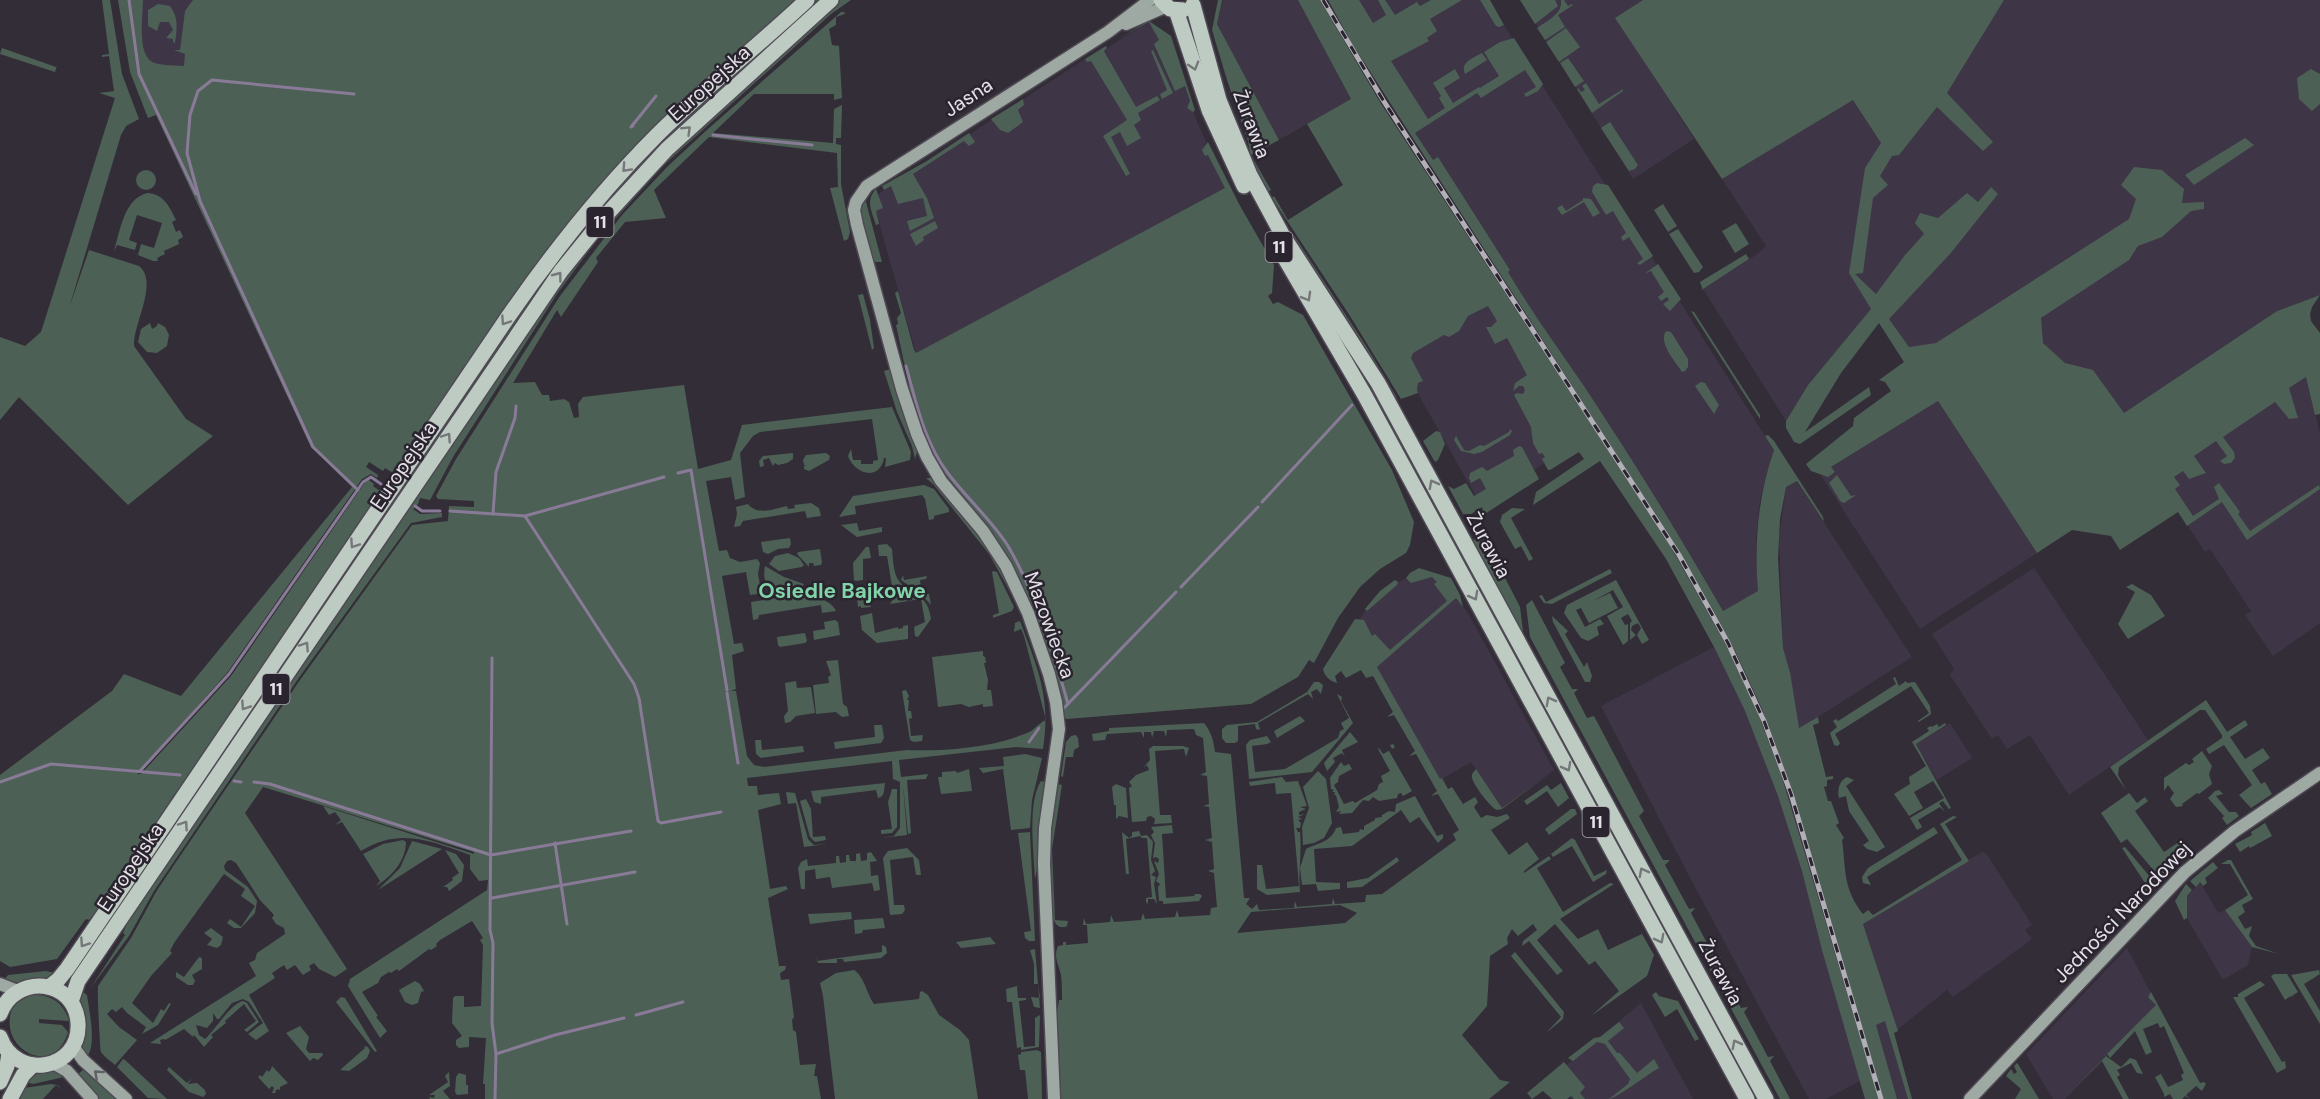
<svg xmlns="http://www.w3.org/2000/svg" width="2320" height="1099" font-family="'DM Sans',sans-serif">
	<rect width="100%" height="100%" fill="#332d38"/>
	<g fill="#3e3546">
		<polygon points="133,0 214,0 208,70 141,63"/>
		<polygon points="1222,0 1298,0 1351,99 1279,140 1217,24"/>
		<polygon points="1352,0 1488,0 1774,450 1760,500 1756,539 1758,592 1723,611 1692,557 1583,385 1528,307 1507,272 1510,270 1438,158 1433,161 1408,123"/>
		<polygon points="1545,0 1643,0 1616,18 1694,139 1633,179 1528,11"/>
		<polygon points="1978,0 2320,0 2320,295 2277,311 2051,462 1904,362 1871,310 1808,385 1786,421 1703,289 1756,255 1766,246 1722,179 1854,99 1881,143"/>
		<polygon points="1149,22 1185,86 1198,124 1227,188 916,353 872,198 1085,59 1087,62 1090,60 1138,114 1104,50"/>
		<polygon points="1400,149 1584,437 1481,505 1311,205"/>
		<polygon points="2306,377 2320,433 2320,623 2273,656 2245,615 2251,611 2210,549 2205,552 2155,476"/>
		<polygon points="1938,401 2037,553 1920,629 1820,474"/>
		<polygon points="1796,480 1912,657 1807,724 1842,888 1863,924 1982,852 1986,853 2032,925 2025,930 2032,939 1953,997 1947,990 1897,1030 1870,946 1912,1099 1865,1099 1860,1081 1826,1099 1809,1099 1689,876 1601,706 1714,647 1745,711 1778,794 1781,739 1790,672 1783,648 1779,538 1786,487"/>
		<polygon points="2034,568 2148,740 2069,795 2030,735 2007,749 1998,735 1992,739 1950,675 1954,669 1932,634"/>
		<polygon points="1421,571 1444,579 1469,615 1554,770 1502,808 1471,762 1440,780 1377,667 1324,670 1374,598 1384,589"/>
		<polygon points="1950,723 1972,758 1937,780 1916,744"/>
		<polygon points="2200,882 2218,913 2225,910 2252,947 2248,965 2223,980 2187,918 2187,896"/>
		<polygon points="2127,948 2160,1010 2124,1037 2065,1099 2053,1099 2026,1054"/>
		<polygon points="1641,1003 1693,1099 1579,1099 1563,1068"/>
	</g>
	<g fill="#4c6055" fill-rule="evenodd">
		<path d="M102 0H110L122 74 139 119 126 126 121 135 69 308 89 250 139 266C159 282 133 324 134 346L186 419 213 436 128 505 19 397 0 420V337L25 346 41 332 115 98 99 93 114 91 109 56 102 57V55L109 54Z"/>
		<path d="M118 0H143C143 16 136 57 155 63 164 66 175 65 184 66L185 54 174 50H180L185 11 193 0H800L615 172 189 779C177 789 169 799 165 814L113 892 89 920 86 919 57 959 10 967 0 961V775L112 691 124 674 181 696 352 487 311 447 156 115 148 118 130 72ZM369 462 383 471 385 468 393 473 380 491 373 486 374 484 369 480 366 481 231 676 141 774H137L227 673 362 479 371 474 377 478 378 475 366 467Z"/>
		<polygon points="815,0 824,0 615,197 76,975 71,972 515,316 590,217 668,133"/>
		<polygon points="839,0 851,0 831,14 664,165 599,237 557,294 453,457 430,500 420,498 418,504 413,509 420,514 442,513 442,517 411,523 298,679 154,891 129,936 90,989 125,935 123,933 134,908 574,262 662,161"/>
		<polygon points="1218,0 1222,0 1217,24 1279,140 1251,155 1271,190 1268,192 1251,157 1248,141 1227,80 1212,30"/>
		<polygon points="1298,0 1320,0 1380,102 1667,540 1731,654 1757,711 1780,771 1879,1099 1865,1099 1822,950 1802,871 1778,796 1745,711 1714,647 1666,559 1600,461 1533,505 1536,492 1584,459 1579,452 1550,470 1548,470 1542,459 1545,457 1542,453 1539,454 1533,443 1531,427 1514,395 1517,393 1523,394 1525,390 1523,386 1519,386 1513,391 1515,383 1527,375 1507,338 1495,344 1486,327 1491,327 1497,321 1488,306 1468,316 1459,331 1449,337 1444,335 1413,353 1411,358 1423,381 1418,383 1417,390 1418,393 1401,399 1350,316 1272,198 1274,196 1288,220 1343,185 1307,124 1351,99"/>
		<path d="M1328 0H1359L1373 23 1386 15 1378 0H1385L1395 15 1417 2 1420 6 1431 0H1462L1430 19 1437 31 1427 38 1429 41 1391 61 1428 119 1445 108 1439 98 1441 96 1433 83 1455 69 1460 78 1444 88 1453 103 1479 87 1480 88 1499 76 1484 52 1500 42 1514 38 1543 84 1538 91 1526 97 1524 94 1536 87 1525 70 1481 98 1477 93 1415 133 1433 160 1438 157 1510 270 1508 272C1531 311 1558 348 1584 386 1632 459 1679 534 1723 611L1758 591C1754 542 1758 496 1774 450L1765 436 1768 435 1774 441 1823 517 1824 522 1797 481 1786 487 1780 519 1778 559 1783 648 1790 672 1799 728 1818 717 1819 723 1813 725 1826 777 1833 776V779L1827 780V786L1824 787 1828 801H1831L1839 823 1836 825 1844 838 1842 840C1846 870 1843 889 1863 914L1868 910 1873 915 1962 860 1940 824 1953 816 1957 817 1945 824 1969 861 1863 924 1898 1031 1894 1033 1912 1099H1908L1885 1021 1876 1025 1897 1099H1883L1784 768 1762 709 1735 651 1670 538 1351 42Z"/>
		<polygon points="1480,0 1490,0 1504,25 1499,27 1496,26"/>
		<polygon points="1520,0 1555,0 1558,6 1535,24"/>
		<path d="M1561 0H1564L1568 6 1572 4 1573 5 1558 15 1565 27 1545 40 1537 28C1548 20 1563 14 1561 0Z"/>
		<polygon points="1643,0 2004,0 1947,93 1993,142 1983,151 1937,107 1899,155 1892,156 1880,176 1888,185 1873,198 1863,273 1855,274 1876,294 1905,255 1924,234 1915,223 1920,213 1938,218 1967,193 1978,202 1991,187 1998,194 1950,254 1889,319 1909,347 1936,343 2129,219 2136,199 2121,185 2134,167 2162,170 2184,189 2182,203 2204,202 2204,209 2191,211 2162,237 2138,246 2129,260 2041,318 2043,343 2065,363 2093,370 2124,413 2277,311 2320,295 2312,307 2310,314 2311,321 2320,333 2320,414 2315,415 2306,377 2289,388 2298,418 2289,419 2275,402 2223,437 2234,452 2235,458 2231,463 2224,464 2220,461 2227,456 2216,441 2194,456 2206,473 2189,479 2183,471 2174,477 2180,485 2175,489 2193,516 2219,499 2214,487 2219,483 2240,512 2238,514 2250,531 2319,485 2320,489 2247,540 2222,502 2187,526 2178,512 2120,550 2111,536 2072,530 2037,553 1938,401 1831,467 1835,472 1828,477 1811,471 1806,464 1853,426 1854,418 1891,391 1885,382 1879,380 1904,362 1879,323 1841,373 1805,432 1869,387 1871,395 1800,444 1794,442 1786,428 1786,421 1808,385 1871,309 1849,273 1865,168 1881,143 1853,100 1722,179 1615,18"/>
		<path d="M158 4 170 6C179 18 177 29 175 43L173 42V39L166 38 173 30 169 22H160L157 31 148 26V10Z"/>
		<path d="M841 12H844L845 14 836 17V25L829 29 832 45 839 46 842 98 834 100V94H754L713 133 833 143 834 109 842 105 841 138H836V144L841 145V184L850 232 848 239 844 241 830 188 838 187 837 153 709 137 654 190 666 218 625 222 596 258 598 262 561 317 557 310 513 383 535 382 542 395H549L550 401 564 399 569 402 574 418 579 417 578 404 583 397 684 385 698 469 731 460 742 425 892 407 911 452 910 460 885 467 886 458H884C880 481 855 475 848 456L851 449 853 460H861V464H873V461L878 460 872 419 760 432 753 436 740 453 745 497 735 500 731 477 706 481 719 551 727 550 730 558 740 562 757 559 760 563 758 574 761 590 758 594 750 595 746 572 722 576 734 644 742 643 744 651 732 655 736 689 731 691H736L747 756 754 765 764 767 907 750C947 751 990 748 1027 733 1035 730 1038 723 1046 720L1024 636 1021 629 1014 632 1015 623 1020 621C1038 670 1051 696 1043 749L1016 747 899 760 901 777 928 774 926 779 907 780 911 833 908 834 903 785 907 835 881 838 894 836 900 828V782L893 779 892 761 747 778 748 786H757L758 795 779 793 781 804 758 810 770 889 786 886 788 889 768 898 779 966H786L785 970 780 973 781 980 789 979 794 1017 792 1020 793 1030 796 1032 800 1065 816 1064 814 1076H817L821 1099H485V1084H483L486 1038 469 1037V1047L459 1048 456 1045V1040L462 1036 452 1023 453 998 455 996H464V1007L481 1006 483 945 480 940 483 938 472 921 440 940 436 944 437 946 431 950 429 949 399 971 397 969 391 973 389 972 381 977 378 983 362 992 378 1016 376 1017 387 1031 380 1038 348 986 350 979 487 890 488 880 479 881 470 869V855C431 841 400 827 361 851L342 822 335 825 341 820 335 812 329 815 323 806 474 854V852L263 787 245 813 347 969 335 977 319 969 314 963 309 966 311 970 303 975 295 965 287 970 284 965 272 973 275 978 249 995 269 1031 256 1040 248 1034 263 1023 249 1002 243 999 232 1003 219 1019H217L213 1013V1021L207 1028 196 1025 199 1035 205 1039C217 1028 230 1004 243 1001L247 1003 259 1022 247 1032 244 1030 256 1021 244 1004 225 1021 226 1023 211 1035 213 1037 204 1047 194 1035 193 1037 184 1029 165 1040 164 1039 160 1040 161 1044 150 1043 256 976 249 963 255 960 257 953 285 934 284 928 276 924 272 918 274 915 260 900 236 863 231 860 227 861 224 866 225 870 248 887 257 901 255 913 241 928H234L227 923 230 919 241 927 255 906 241 896 245 889 224 874 174 943 170 951 172 953 151 976 132 1003 153 1023 161 1009 164 1011 169 1003 171 1004 158 1025 142 1034 146 1027 127 1013 122 1007 116 1012 112 1009 107 1014 119 1027 137 1040 115 1065C111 1061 104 1057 101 1052 100 1049 97 990 98 986L131 938 156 892 174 865 300 680 412 525 448 521 449 506 474 507V501L438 499 436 496 456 459 560 296 622 215 667 167 708 129Z"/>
		<polygon points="1149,21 1171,36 1195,110 1193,112 1187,108 1190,101 1185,86 1175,91 1154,44 1159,40 1149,22 1115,41"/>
		<polygon points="1566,28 1580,47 1559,62 1546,42"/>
		<polygon points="1106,46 1107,48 1104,51 1136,107 1157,96 1160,100 1138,113 1141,120 1134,125 1141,138 1127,146 1120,132 1111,137 1130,174 1126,176 1103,136 1127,120 1091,61 1087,62 1085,59"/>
		<polygon points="2,48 56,67 57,65 55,72 0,54"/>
		<polygon points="1153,50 1173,93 1162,99 1160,94 1167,90 1151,51"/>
		<path d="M1482 53 1487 60 1465 74C1460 62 1473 58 1482 53Z"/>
		<polygon points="1568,58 1584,81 1575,87 1560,63"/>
		<polygon points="2311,69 2320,74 2320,104 2312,111 2299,99 2297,78"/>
		<polygon points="1586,83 1599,104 1623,89 1623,91 1592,113 1577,89 1578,88 1581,92 1585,90 1582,86"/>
		<polygon points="1023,99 1024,105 1018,110 1023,122 1008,133 1000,130 991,119"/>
		<polygon points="1610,122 1638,165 1635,169 1629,171 1601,128"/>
		<polygon points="969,133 975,142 969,146 964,141 913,174 927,198 934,218 910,231 907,221 927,216 923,198 898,204 891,186 884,190 882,186 927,161"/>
		<polygon points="2245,138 2254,145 2194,185 2185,175"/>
		<polygon points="1208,142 1239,204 1274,265 1272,293 1268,296 1273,304 1278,302 1303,315 1392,470 1414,522 1410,545 1406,553 1380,569 1360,587 1338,618 1314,663 1309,660 1298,677 1251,704 1067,719 1063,717 1011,563 987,528 945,478 928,447 906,387 909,386 896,325 898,324 897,318 901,313 895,293 898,291 914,350 916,353 1225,188 1208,155 1205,156 1202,150"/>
		<circle cx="146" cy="180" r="10"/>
		<polygon points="1597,183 1608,185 1653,256 1640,265 1637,263 1643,259 1629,237 1623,241 1621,237 1626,233 1613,211 1606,215 1592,192 1593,186"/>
		<path d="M876 189 883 208 876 211 879 224 876 225C872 212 865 200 876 189Z"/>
		<path d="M147 193C164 194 169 206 176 220L172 222 176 232 180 230 183 237 178 240 179 244 164 251 165 254 157 258 158 261H153L138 255 141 244 154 248 162 223 137 215 129 240 137 243 135 250 117 245 114 251C120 231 124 199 147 193Z"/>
		<path d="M867 194 866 202 882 262H875L871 258C866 237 853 213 867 194Z"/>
		<polygon points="1583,198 1591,199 1600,213 1593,217 1584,202 1562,215 1557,208 1562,205 1566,211 1583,200"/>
		<polygon points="1663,204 1677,226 1668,232 1654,210"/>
		<polygon points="935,221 938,228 923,237 924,240 916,246 910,234"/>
		<polygon points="1736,223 1749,244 1735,253 1722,231"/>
		<polygon points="1283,224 1295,237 1368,349 1397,398 1392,396"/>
		<polygon points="1678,229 1703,267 1699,272 1694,273 1669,234"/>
		<polygon points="1746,254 1749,259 1703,289 1703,291 1700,282"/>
		<polygon points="1658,264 1681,299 1670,311 1663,304 1669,300 1667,297 1661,301 1658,297 1664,292 1651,271 1644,274"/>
		<polygon points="863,294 870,320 874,348 872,350 858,295"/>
		<polygon points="1691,311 1694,312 1760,415 1760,419"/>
		<polygon points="150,323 152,329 157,326 158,323 165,327 169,335 167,346 157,353 147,352 138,342 141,329"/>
		<path d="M1666 331 1671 332 1688 359V367L1685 371 1682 372C1675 361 1658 343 1666 331Z"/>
		<polygon points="891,369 918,448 915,459 912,446 897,412 884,371"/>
		<polygon points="1701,382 1705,383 1719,405 1714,414 1695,386"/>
		<polygon points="1510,429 1512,431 1510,435 1482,452 1474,454 1461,451 1454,440 1456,436 1464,450 1469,451 1480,445 1484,446 1509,432"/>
		<polygon points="1436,431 1440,432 1445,444 1438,460 1435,462 1423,441"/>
		<polygon points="1519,446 1522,447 1539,479 1480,517 1478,514 1483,510 1482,507 1471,514 1463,514 1448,486 1454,489 1466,483 1474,496 1486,489 1480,478 1471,483 1469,478 1470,473 1482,467 1487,471 1514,456 1513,450"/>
		<polygon points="793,453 793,459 787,463 778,465 775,463 773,466 769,458 763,460 764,466 760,467 759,461 763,456"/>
		<polygon points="826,453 830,456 829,460 809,471 804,469 804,466 807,465 804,465 803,460 806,455"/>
		<polygon points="1837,475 1851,496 1856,495 1844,503 1840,501 1829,483"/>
		<path d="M926 478H931L937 484C961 513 1013 570 1018 606L989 554 933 484Z"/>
		<polygon points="924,485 934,489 949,509 949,512 934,516 934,519 929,520 925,499 922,495 855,506 856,514 839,517 853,496"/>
		<path d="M811 503 819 508 821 516 807 518 805 511 743 521 740 526 734 527 737 514 736 507 748 504C757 516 774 509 787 506L788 509 795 508 794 505Z"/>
		<polygon points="1512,508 1525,509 1511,518 1533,559 1529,561 1521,546 1515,549 1500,522 1502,515"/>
		<polygon points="857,523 859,531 882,527 882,532 857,537 841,525"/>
		<polygon points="1477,531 1488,545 1520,607 1524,639 1473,544"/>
		<polygon points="790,538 791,544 789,548 778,549 768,554 763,552 761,542"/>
		<path d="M887 544 892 549C893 558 893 573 899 581 911 599 927 590 931 619L918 637 915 636 914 627 925 622 921 599 890 604 894 598 887 556H879L878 545Z"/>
		<polygon points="866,547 869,547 871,558 863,559 863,580 856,581 854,580 853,563"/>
		<polygon points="820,549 822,562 821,565 814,566 813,563 809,563 809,567 797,554 798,552"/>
		<polygon points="788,553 799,558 804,565 802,567 779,571 769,564 775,556"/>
		<polygon points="1462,559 1498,625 1519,657 1760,1099 1753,1099"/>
		<path d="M765 566 784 577 804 584C788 608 759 594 765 566Z"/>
		<path d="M1419 568 1451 578 1460 595 1463 607 1456 598 1377 667 1440 779 1442 778 1448 789 1452 787 1463 804 1475 797 1478 802 1474 807 1481 818 1487 815 1497 817 1507 814 1510 818 1491 830 1509 855 1527 842 1539 859 1524 871V873L1549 856 1551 859 1537 868 1563 912 1610 883 1614 884 1560 919 1578 939 1598 929 1608 950 1642 934 1654 955 1647 976 1591 1016 1619 991 1595 961 1589 965 1555 924 1537 940 1563 971 1557 975 1529 941 1522 946 1523 941 1537 930 1533 924 1518 936 1512 929 1507 938 1508 944 1490 956 1487 1006 1462 1035 1500 1080 1510 1082 1489 1099H1059L1056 1019 1059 1000H1062C1062 992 1062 983 1061 975 1059 965 1053 957 1058 946L1063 945V942H1066V945L1088 943 1087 925H1083L1084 918 1086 924 1110 922 1111 915 1114 922 1141 920 1143 913 1145 919 1175 917 1177 910 1179 917 1210 915 1211 908 1217 907 1214 873 1208 871 1214 869 1212 842 1205 840 1212 838 1209 807 1203 806 1209 804 1207 776 1200 775 1206 772 1203 738 1196 735 1194 729 1167 730 1166 737 1164 731H1154L1152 738 1151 732H1144V738L1141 732 1107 734 1105 740 1093 741 1092 734 1109 731V728L1204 723C1211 732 1213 738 1215 752L1231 754 1244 898H1250L1246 904 1252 909 1257 904 1259 910 1294 908 1295 901 1297 907 1332 904 1333 898 1335 904 1365 902 1366 895 1382 894 1456 840 1453 834 1459 830 1438 794 1431 796 1437 791 1416 754 1409 756 1415 751 1394 715 1387 717 1393 712 1373 676 1366 678 1361 670 1346 678 1341 671 1335 676 1337 683C1329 681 1324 675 1323 669L1355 619 1364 620 1372 636 1375 634 1390 650 1447 601 1434 584 1437 582 1432 577 1411 583 1406 578 1410 573ZM1340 905 1357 913 1345 923 1237 933 1251 912Z"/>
		<polygon points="1610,569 1612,573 1552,604 1544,603 1539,596 1542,595 1546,602"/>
		<polygon points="994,571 997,572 1014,607 1012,611 993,618 993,615 999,613 992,572"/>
		<polygon points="903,575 904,580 927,576 926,579 920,580 922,594 929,594 931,605 922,595 901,580"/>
		<polygon points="1395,580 1398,582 1397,585 1367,611 1365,609 1380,591"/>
		<polygon points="1616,580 1649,640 1642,644 1637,635 1641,628 1638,623 1632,626 1631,630 1636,635 1630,640 1630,623 1632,621 1628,614 1621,618 1625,625 1628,624 1628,641 1623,645 1607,616 1623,607 1613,590 1593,601 1610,593 1618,608 1589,623 1581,608 1576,610 1585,627 1600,619 1604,624 1597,627 1599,635 1588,641 1581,638 1564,613 1567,605"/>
		<polygon points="2132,584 2151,595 2165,616 2128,639 2118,624 2135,592 2126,587"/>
		<polygon points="867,585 868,593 866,593 871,607 861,608 861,606 858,607 856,588"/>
		<path d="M776 598C794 598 827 592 836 611L822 613 821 605 759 615 758 619 753 620 751 602Z"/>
		<polygon points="1532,600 1565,663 1560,667 1572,689 1578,689 1574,693 1587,718 1594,716 1644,811 1639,816 1663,860 1670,860 1665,865 1689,909 1695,908 1691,913 1715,958 1721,957 1717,962 1741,1008 1748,1007 1744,1012 1768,1057 1774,1056 1770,1061 1790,1099 1780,1099 1530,637 1526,605"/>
		<polygon points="872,613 875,633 898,627 898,629 903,628 903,626 908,625 908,639 877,643 862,630 860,616"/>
		<polygon points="1552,616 1568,631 1565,634 1584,667 1587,662 1592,676 1590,682 1585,682 1553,622"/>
		<polygon points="835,620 838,622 840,635 814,640 813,631 825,629 824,622"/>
		<polygon points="805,633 807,641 805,643 780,647 778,645 777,637"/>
		<polygon points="983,651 983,656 985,657 986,663 984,663 988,680 987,690 991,690 993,706 983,707 983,704 969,707 961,704 938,707 932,657"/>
		<polygon points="838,660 843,704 847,707 849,716 842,717 836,712 816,714 813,685 829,683 828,677 831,675 826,661"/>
		<polygon points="1895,677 1899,686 1906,681 1907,683 1915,682 1930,706 1931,714 1919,722 1918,721 1929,713 1911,686 1835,734 1840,743 1838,746 1834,745 1830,733 1837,727 1833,721 1836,719 1838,721 1896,684 1893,678"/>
		<polygon points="796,681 797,688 811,687 815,713 796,716 790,722 785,723 784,716 788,711 785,683"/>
		<polygon points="1314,682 1319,682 1323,685 1321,694 1317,689 1311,692 1313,699 1308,694 1258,723 1260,730 1256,729 1255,724 1238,726 1238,741 1235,743 1226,743 1222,738 1222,729 1227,725 1257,722 1307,692"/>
		<polygon points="906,690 909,696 907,700 909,700 908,711 911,711 912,718 909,719 911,736 923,735 922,741 914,742 910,740 902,691"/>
		<polygon points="1337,694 1342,697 1341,701 1353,723 1312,772 1249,779 1246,745 1250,740 1267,736 1271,742 1267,744 1252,746 1255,772 1285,769 1338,738 1340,731 1344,729 1341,723 1349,718"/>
		<polygon points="2206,700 2227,732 2245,720 2248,725 2230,737 2245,759 2263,748 2270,758 2252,770 2261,784 2265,782 2272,794 2251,808 2239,795 2252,785 2224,745 2209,754 2206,749 2222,738 2222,735 2205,710 2200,710 2119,767 2118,775 2126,790 2110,767"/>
		<polygon points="1300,716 1305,721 1277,738 1274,731"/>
		<polygon points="1945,723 1946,725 1916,744 1951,808 1949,809 1943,801 1939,803 1945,812 1940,807 1918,820 1922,827 1917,830 1910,818 1944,798 1933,781 1914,792 1923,808 1909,816 1894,794 1910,784 1909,777 1926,766 1912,742 1929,731 1927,728 1931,726 1932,727 1937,724 1939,727"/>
		<polygon points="874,725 882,725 884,738 881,743 835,749 834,742 875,737"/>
		<polygon points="1350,732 1358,742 1342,750 1345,757 1342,753 1333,758 1335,762 1327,771 1324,763"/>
		<polygon points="1076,735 1078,738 1079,747 1074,750 1073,757 1066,757 1063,777 1061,776 1066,742 1071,736"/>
		<polygon points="755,740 761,740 762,750 803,746 804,752 761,758 756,754"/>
		<polygon points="1393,744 1395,747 1389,751 1412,791 1403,796 1401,793 1398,794 1397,798 1379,801 1373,797 1369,801 1363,800 1352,813 1339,814 1341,811 1336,812 1339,807 1336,795 1334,795 1335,792 1332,792 1334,790 1331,789 1330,778 1341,762 1344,766 1349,764 1352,769 1339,776 1338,782 1334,785 1344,804 1353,801 1355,803 1377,790 1379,784 1383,782 1381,776 1390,771 1378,749 1379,748 1383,754 1392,749 1390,745"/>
		<polygon points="1153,746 1183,746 1189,748 1186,757 1184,749 1155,751 1160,815 1171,815 1172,823 1154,824 1155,819 1151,816 1147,817 1146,821 1132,822 1129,788 1132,786 1129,782 1136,775 1149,770 1147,765 1143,768 1150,760 1149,749"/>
		<polygon points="2202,751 2212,766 2209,774 2212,784 2199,794 2197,793 2182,804 2183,806 2176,807 2170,799 2174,793 2168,785 2164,791 2164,778 2186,763 2189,765 2194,762 2192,759"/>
		<polygon points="1025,754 1042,758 1032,800 1030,828 1011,830 1003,769 983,773 979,768 1004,766 1003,757"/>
		<polygon points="969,769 972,791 941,794 938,777 942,777 942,772 956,771 957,773"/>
		<path d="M1476 769 1502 808 1555 770 1502 809 1497 810C1491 808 1474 786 1472 778 1471 774 1473 773 1476 769Z"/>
		<polygon points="1318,771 1326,779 1332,823 1324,838 1314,843 1303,845 1302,827 1309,808 1303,787"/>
		<path d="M1282 777 1286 782 1298 781 1307 806 1300 807 1306 809 1299 812V815L1305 814 1298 817 1302 819 1298 820 1301 823 1300 828H1296L1298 832H1300C1302 852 1298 872 1300 892L1267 895 1257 889V865H1262L1266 889 1299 886 1291 793 1276 794 1275 783 1250 786 1249 782Z"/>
		<path d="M1847 777 1854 780 1846 786 1885 847 1877 852 1867 849 1863 845 1869 841 1849 811 1846 796 1839 798C1837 790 1839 781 1847 777Z"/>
		<path d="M1041 781 1046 782 1038 866 1035 879C1034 854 1027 802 1041 781Z"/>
		<path d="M885 783C884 789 885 797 878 798L876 790 821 797V804L814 802 811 791Z"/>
		<polygon points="1561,783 1569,798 1558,807 1547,791 1527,805 1524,801 1547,785 1551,790"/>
		<path d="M1057 784 1062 785 1052 849 1055 920 1068 921 1067 926C1061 929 1056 926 1054 920L1050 921 1051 829Z"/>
		<polygon points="1116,784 1126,788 1128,818 1119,816 1116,819 1116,805 1114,805 1112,787"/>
		<polygon points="892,789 897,789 897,827 892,833 881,834 881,830 892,829 888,802"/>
		<polygon points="2215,791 2219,790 2223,794 2216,796 2229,812 2236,812 2239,816 2227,825 2222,818 2224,816 2208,798"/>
		<polygon points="786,792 795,793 808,839 814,845 827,844 804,847 796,803 788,804"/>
		<polygon points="2129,793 2137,803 2145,797 2148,801 2135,811 2164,852 2179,842 2190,855 2186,854 2179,860 2180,862 2162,880 2127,839 2121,843 2101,813"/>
		<path d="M1415 796 1437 836 1443 834V838L1438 843 1419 817 1410 823 1401 810 1352 846 1314 849 1316 882 1340 883V889L1318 891 1316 884 1302 885 1300 868 1306 849C1319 842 1330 843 1336 828L1341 827 1343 834 1359 832 1360 829 1364 830V826L1375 820V818L1382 817V815L1389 811 1395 812 1396 804Z"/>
		<polygon points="806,799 811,809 813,837 825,836 826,840 815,842 810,837 800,801"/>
		<polygon points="1571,809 1575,809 1577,814 1549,835 1545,829"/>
		<polygon points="2265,823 2272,836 2250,848 2249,846 2240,852 2235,844 2252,835 2251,832"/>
		<polygon points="1172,825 1173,833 1162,834 1166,898 1194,896 1195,894 1200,894 1202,896 1199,901 1163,904 1163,901 1159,901 1158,887 1160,884 1156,881 1159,874 1154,861 1158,863 1159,859 1156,857 1153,858 1155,843 1151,835 1154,832 1151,827"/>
		<polygon points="1934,827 1938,833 1867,877 1871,885 1863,883 1862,877 1868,868"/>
		<polygon points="1139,831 1141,836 1147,835 1153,842 1151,860 1155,871 1151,875 1156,877 1154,884 1157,904 1154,899 1148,899 1148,904 1146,902 1146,898 1152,897 1147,838 1142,838 1140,836 1126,839 1129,874 1126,874 1122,832 1129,838 1132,836 1132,832"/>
		<polygon points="1030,832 1035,941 1029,941 1025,938 1024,932 1031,931 1018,833"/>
		<polygon points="1572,838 1575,840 1594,876 1607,870 1606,874 1593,882 1572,846 1553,857 1551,854"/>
		<path d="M403 840 406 842C406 861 391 877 376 886L380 881 363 854 383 844Z"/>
		<polygon points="412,841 442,849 378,890 400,868"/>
		<polygon points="2125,847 2156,884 2142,896 2145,883 2122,848"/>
		<polygon points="907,848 919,860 921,875 916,875 913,857 890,860 894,905 904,905 905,910 902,914 890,915 883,858 888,851"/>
		<polygon points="445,850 456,854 464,865 462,881 449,891 447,887 443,887 453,880 452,878 459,873"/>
		<polygon points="871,852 877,861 870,862 871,876 878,875 880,890 874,891 872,883 832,888 830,877 816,879 815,869 805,871 805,889 801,889 798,868 801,862 807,859 808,866 836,863 836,856 839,856 840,863 846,862 846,855 849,855 850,861 856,861 856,854 860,853 861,861 867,860 867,853"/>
		<polygon points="1397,857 1399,861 1362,887 1347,888 1347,882 1368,878"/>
		<polygon points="2228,860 2231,860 2253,899 2242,905 2245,912 2238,917 2245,929 2252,926 2249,936 2256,946 2279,954 2252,947 2225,910 2248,895 2230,864 2221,864"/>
		<polygon points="2213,862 2218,868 2205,878 2207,883 2203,886 2200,882 2196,887 2190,881"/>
		<polygon points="2186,884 2192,890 2187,896 2187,918 2184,920 2175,901"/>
		<polygon points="851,912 852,919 810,924 808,914"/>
		<polygon points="883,918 885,928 863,930 862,933 855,934 854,920"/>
		<polygon points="211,928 223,937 221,945 217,948 207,945 212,939 204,933"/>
		<polygon points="990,937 996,944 961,948 956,942"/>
		<polygon points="882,945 886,947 887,953 881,958 844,962 843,959 837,959 837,963 818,963 815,954 817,961 882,952"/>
		<polygon points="1035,949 1040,1008 1034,1007 1031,997 1040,998 1038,984 1034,984 1034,964 1030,950"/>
		<polygon points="1515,952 1564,1012 1563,1019 1546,1033 1561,1017 1511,956"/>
		<polygon points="199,957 202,958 202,969 192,975 195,981 193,985 188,985 176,977 176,972 184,977"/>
		<path d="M854 970C864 976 867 994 874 1004L919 999 920 992 922 991 928 995 939 1015 960 1030 969 1040 978 1099H835L823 996 820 983 836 973Z"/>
		<polygon points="2319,970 2320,974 2304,984 2320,1011 2320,1024 2291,975"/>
		<path d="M46 971 55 973C43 983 19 985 4 980L8 975Z"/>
		<polygon points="2274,974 2287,974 2298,992 2292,996 2294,998 2291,996 2285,1000 2271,976"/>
		<polygon points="415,981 420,984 424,991 421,992 418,1003 412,1005 405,1002 399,990"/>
		<polygon points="2260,981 2265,985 2244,998 2282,1062 2285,1061 2286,1068 2277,1073 2233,997 2238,997 2238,994"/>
		<polygon points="1017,986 1018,998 1026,998 1026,1000 1019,1001 1024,1047 1035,1046 1035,1018 1040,1015 1039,1047 1021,1050 1021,1047 1017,1048 1012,1002 1007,1002 1006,989"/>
		<path d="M80 990 87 995C89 1009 97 1046 87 1056L82 1046Z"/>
		<polygon points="1656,992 1659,996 1678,1001 1699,1039 1695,1041 1677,1009 1665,1017 1652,995"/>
		<polygon points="2151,992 2200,1083 2204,1082 2206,1084 2202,1091 2196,1086 2186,1095 2190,1099 2185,1096 2182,1099 2173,1099 2170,1094 2164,1097 2164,1094 2155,1077 2161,1074 2168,1087 2183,1080 2181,1075 2184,1073 2164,1026 2160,1028 2158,1023 2143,1029 2152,1052 2146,1055 2135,1031 2110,1058 2107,1054 2156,1005 2148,997"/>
		<path d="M32 995C51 994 64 1003 69 1021L39 1019V1023L62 1025 68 1032C55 1078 0 1051 11 1012 15 1003 23 998 32 995Z"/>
		<polygon points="341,997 345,998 377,1051 375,1052 336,1002"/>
		<path d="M1619 1022 1624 1028 1608 1041 1617 1053H1620L1637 1073 1654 1059 1659 1068C1649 1073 1616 1099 1609 1099L1628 1084 1630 1079 1605 1044 1597 1042 1573 1061 1568 1058 1594 1038 1600 1037Z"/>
		<polygon points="300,1026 309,1037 306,1049 309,1053 322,1053 323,1055 318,1060 313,1058 310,1061 286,1033"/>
		<polygon points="364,1046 368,1047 370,1051 367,1058 349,1071 340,1070 365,1048"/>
		<polygon points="1037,1050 1041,1052 1042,1099 1028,1099 1025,1070 1020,1070 1018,1055 1021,1054 1021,1052"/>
		<polygon points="2106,1056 2121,1067 2130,1058 2136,1060 2143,1074 2137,1073 2131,1063 2117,1070 2120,1075 2117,1077 2129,1099 2123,1099 2102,1061 2064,1099"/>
		<polygon points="123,1059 125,1060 167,1099 148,1098 117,1067"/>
		<polygon points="1564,1062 1585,1087 1580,1093 1585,1099 1574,1099 1571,1096 1567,1099 1552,1099 1543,1091 1532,1099 1527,1093"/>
		<polygon points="2017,1063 2018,1064 2039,1099 2015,1099 2021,1089 2006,1076 2011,1069 2014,1074 2017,1072 2014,1066"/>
		<polygon points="272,1066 288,1083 280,1087 280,1090 278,1089 275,1091 276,1093 272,1093 274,1088 272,1086 269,1089 258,1077 260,1075 262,1077 267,1070 269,1072 271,1069"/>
		<polygon points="169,1067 187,1083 192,1078 188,1084 197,1083 205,1090 206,1094 203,1097 189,1092 167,1070"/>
		<polygon points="85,1068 118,1099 97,1099 76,1076"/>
		<polygon points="43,1072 56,1072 64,1077 33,1084 25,1082 32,1075"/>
		<polygon points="449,1072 450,1086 443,1091 450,1099 430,1099 429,1097 434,1098 435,1095 429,1095 448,1082 445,1076"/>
		<polygon points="459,1073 466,1075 466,1085 468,1085 468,1094 457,1095 455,1092 456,1077"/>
		<polygon points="51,1084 57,1085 64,1091 56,1085 43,1099 16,1099 24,1088"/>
	</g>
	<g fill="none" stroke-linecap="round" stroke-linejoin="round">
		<g stroke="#897b97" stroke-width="3">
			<polyline points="129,0 139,74 196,194"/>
			<polyline points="354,94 212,80 198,91 190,115 187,153 200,201 313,447 358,490"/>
			<polyline points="633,126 631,127 656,96"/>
			<polyline points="713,135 812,145"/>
			<path d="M906 366C916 402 924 441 947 472 966 498 991 519 1008 546 1036 594 1053 650 1068 704"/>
			<polyline points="678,473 691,470 727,690"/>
			<polyline points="1262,502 1352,405"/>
			<polyline points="415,506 422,511 440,511"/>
			<polyline points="450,511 525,516 664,477"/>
			<polyline points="493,514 496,472 515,418 516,406"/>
			<polyline points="525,516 634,684 639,698 658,821 661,823 721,812"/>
			<polyline points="1181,587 1258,507"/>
			<polyline points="492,658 490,930 493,943 492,1023 496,1054 495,1099"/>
			<polyline points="727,693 738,763"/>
			<polyline points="1064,708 1176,592"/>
			<polyline points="1029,742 1039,728"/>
			<polyline points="140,771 229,674 363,482 371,477 381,484"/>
			<polyline points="234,781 241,782"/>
			<polyline points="0,782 51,764 180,775"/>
			<polyline points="254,782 270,784 491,855 631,831"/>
			<polyline points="555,843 567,924"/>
			<polyline points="492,898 635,872"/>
			<polyline points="636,1015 683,1002"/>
			<polyline points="496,1054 555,1035 624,1018"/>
		</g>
		<g stroke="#4f4a54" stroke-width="15">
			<g id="secondary">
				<polyline points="1126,24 1167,6"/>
				<polyline points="0,984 18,991"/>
				<polyline points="73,1046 83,1060 126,1099"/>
				<polyline points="53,1063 67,1071 92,1099"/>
				<polyline points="1054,1099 1044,864 1045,828 1059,729 1056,702 1049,674 1028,613 1006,566 983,531 941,481 927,457 917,434 902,389 857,225 854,210 856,202 867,186 1108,32 1150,0"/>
				<polyline points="1970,1099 2185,872 2235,831 2320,773"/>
			</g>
		</g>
		<g stroke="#4f4a54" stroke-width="18">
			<g id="primary">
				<polyline points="1161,0 1170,9 1183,10"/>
				<polyline points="1193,5 1219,100 1250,175 1283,236 1378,383 1766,1099"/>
				<polyline points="1176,10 1209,110 1244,186"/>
				<polyline points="1276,243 1364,394 1747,1099"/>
				<path d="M49 987 58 980 67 969 508 317C553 252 602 190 658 134 706 87 758 46 807 0"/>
				<polyline points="71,1002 78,981 561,271 608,213 667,149 831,0"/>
				<path d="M0 1014C15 973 75 978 78 1023 81 1070 16 1082 0 1037"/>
				<polyline points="0,1082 7,1066 9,1053"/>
				<polyline points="10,1099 23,1075 33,1065"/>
			</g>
		</g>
		<use href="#secondary" stroke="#9fa9a3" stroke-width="12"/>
		<use href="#primary" stroke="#becbc3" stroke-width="15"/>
		<g stroke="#b3afb7" stroke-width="5">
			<polyline id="rail" points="1323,0 1383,100 1679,555 1728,643 1764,721 1791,794 1881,1099"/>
		</g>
		<use href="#rail" stroke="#29242e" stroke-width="3" stroke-dasharray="9" stroke-linecap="butt"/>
	</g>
	<defs><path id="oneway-chevron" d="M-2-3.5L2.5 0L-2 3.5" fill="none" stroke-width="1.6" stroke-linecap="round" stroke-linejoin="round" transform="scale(1.5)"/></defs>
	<g stroke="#747878">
		<use href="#oneway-chevron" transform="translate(1194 66) rotate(73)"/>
		<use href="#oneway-chevron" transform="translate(687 130) rotate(-44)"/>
		<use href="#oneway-chevron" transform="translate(626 168) rotate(133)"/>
		<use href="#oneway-chevron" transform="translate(558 276) rotate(-53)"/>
		<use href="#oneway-chevron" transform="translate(1307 297) rotate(60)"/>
		<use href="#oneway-chevron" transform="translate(505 321) rotate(124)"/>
		<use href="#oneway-chevron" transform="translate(447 437) rotate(-56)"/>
		<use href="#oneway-chevron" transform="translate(1433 484) rotate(-118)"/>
		<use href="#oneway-chevron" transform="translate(354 544) rotate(124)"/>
		<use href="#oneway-chevron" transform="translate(1474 596) rotate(61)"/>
		<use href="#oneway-chevron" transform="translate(305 646) rotate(-56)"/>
		<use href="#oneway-chevron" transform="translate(1550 701) rotate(-118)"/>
		<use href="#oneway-chevron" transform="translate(245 706) rotate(124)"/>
		<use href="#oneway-chevron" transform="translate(1567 767) rotate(62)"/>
		<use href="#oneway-chevron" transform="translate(184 825) rotate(-56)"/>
		<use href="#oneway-chevron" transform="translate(1643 872) rotate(-118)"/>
		<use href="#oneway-chevron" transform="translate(1660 939) rotate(62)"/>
		<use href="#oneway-chevron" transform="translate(84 943) rotate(124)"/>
		<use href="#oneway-chevron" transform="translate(1736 1044) rotate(-118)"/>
	</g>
	<use stroke="#5e6063" href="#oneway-chevron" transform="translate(98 1074) rotate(-138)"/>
	<g text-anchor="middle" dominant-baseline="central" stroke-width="5" stroke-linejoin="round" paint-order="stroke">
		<g fill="#29242e" stroke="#ada8b0" stroke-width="1.5">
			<rect x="586.5" y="207" width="27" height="30" rx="4.5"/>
			<rect x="1265.5" y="232" width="27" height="30" rx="4.5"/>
			<rect x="262.5" y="674" width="27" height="30" rx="4.5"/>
			<rect x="1582.5" y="807" width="27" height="30" rx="4.5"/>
		</g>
		<g font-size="18" font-weight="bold" fill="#e5e1e8">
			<text x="600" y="222">11</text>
			<text x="1279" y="247">11</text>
			<text x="276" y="689">11</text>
			<text x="1596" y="822">11</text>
		</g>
		<g font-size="20" fill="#e5e1e8" stroke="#29242e">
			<text transform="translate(709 83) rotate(-42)">Europejska</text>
			<text transform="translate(968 97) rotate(-33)">Jasna</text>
			<text transform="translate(1252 124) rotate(69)">Żurawia</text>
			<text transform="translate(403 465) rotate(-56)">Europejska</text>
			<text transform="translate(1489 545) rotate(62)">Żurawia</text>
			<text transform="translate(1050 625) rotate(70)">Mazowiecka</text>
			<text transform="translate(130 867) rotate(-56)">Europejska</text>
			<text transform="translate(2122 912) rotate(-46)">Jedności Narodowej</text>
			<text transform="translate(1721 972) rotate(62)">Żurawia</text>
		</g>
		<g font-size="21" font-weight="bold" fill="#82d3a9" stroke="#29242e">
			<text x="842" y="591">Osiedle Bajkowe</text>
		</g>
	</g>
</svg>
